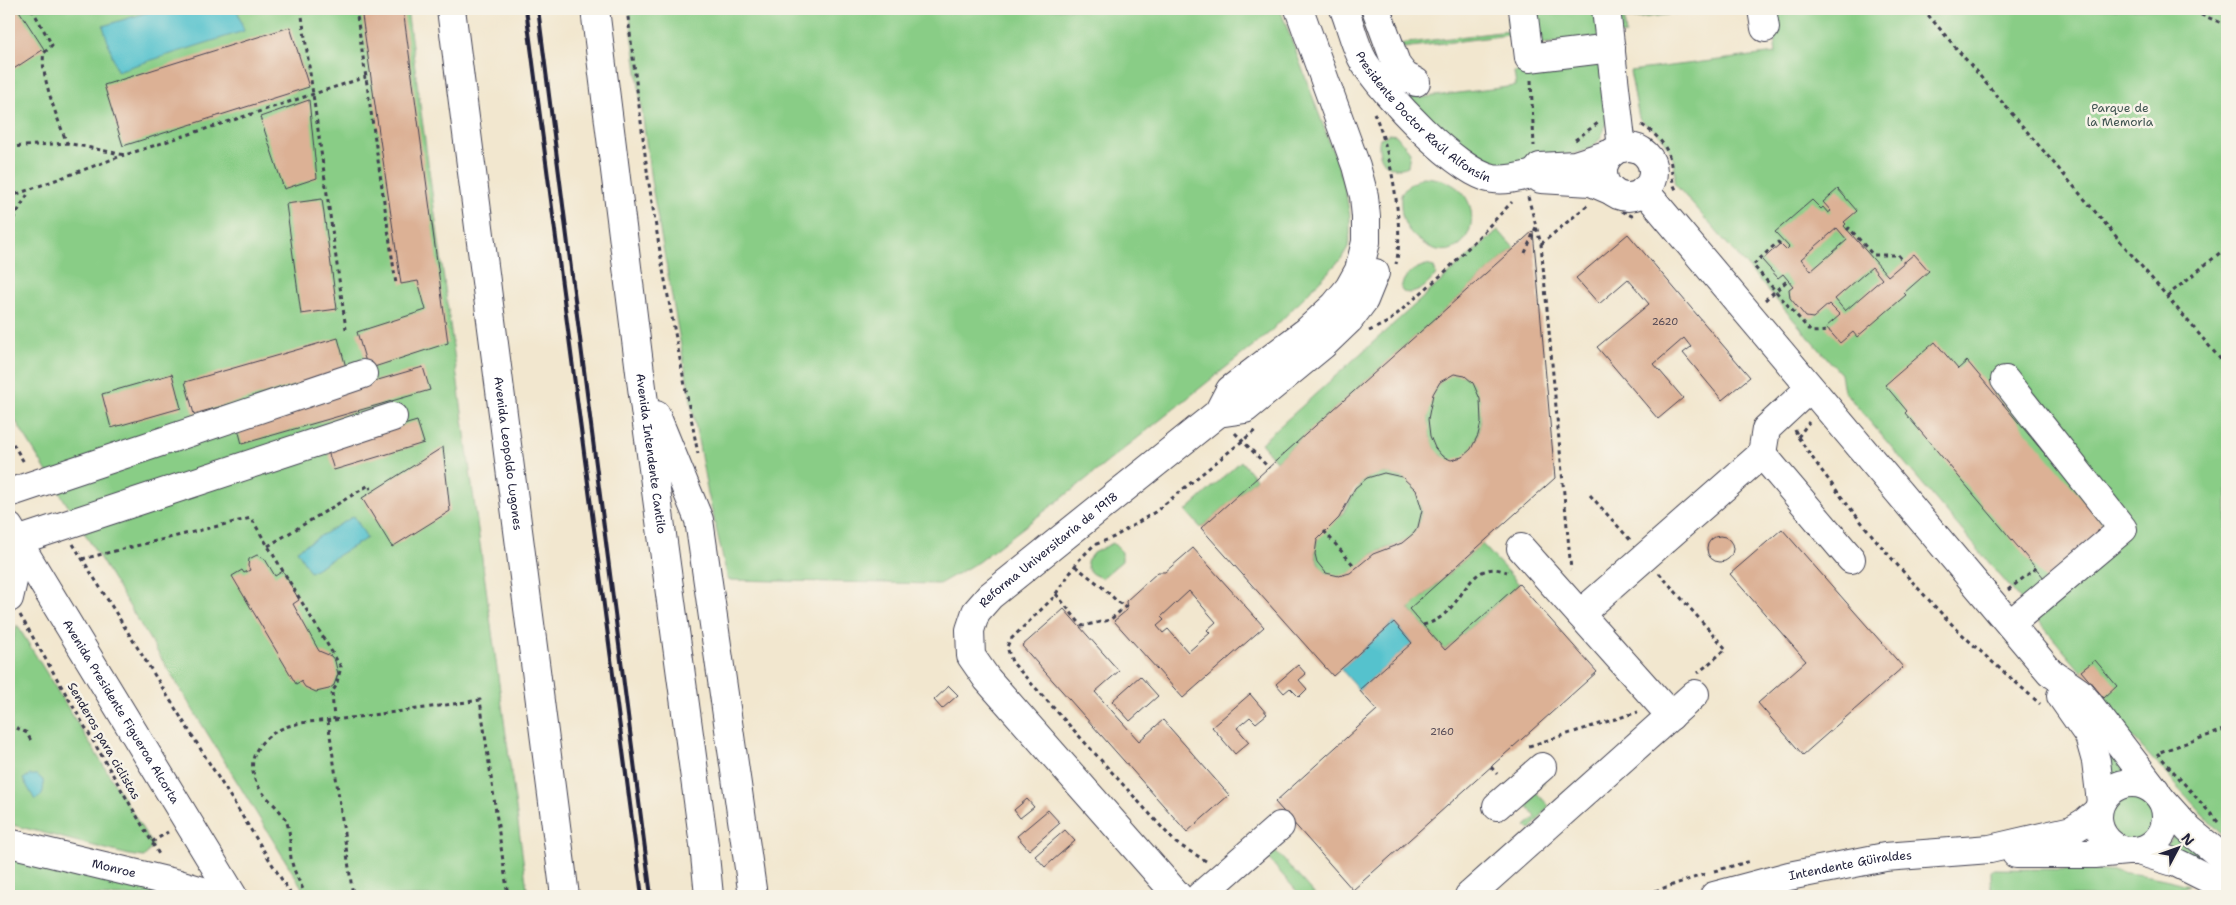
<svg xmlns="http://www.w3.org/2000/svg" width="2236" height="905" font-family="'Shantell Sans',sans-serif">
	<rect width="100%" height="100%" fill="#f7f3e8"/>
	<filter id="ink" filterUnits="userSpaceOnUse"><feTurbulence type="fractalNoise" baseFrequency=".02" numOctaves="2"/><feDisplacementMap in="SourceGraphic" scale="10" xChannelSelector="R" yChannelSelector="G"/><feConvolveMatrix kernelMatrix="1 2 1 2 8 2 1 2 1" color-interpolation-filters="sRGB"/></filter>
	<filter id="wash" filterUnits="userSpaceOnUse"><feTurbulence type="fractalNoise" baseFrequency=".0096" numOctaves="4" result="noise"/><feDisplacementMap in="SourceGraphic" scale="20" xChannelSelector="R" yChannelSelector="G"/><feGaussianBlur stdDeviation="1.12" result="paint"/><feColorMatrix in="noise" values="0 0 0 0 0 0 0 0 0 0 0 0 0 0 0 0 0 1.4 0 .05"/><feComposite in="paint" operator="in"/></filter>
	<g filter="url(#wash)">
		<rect width="100%" height="100%" fill="#f2e7cf"/>
		<g fill="#89cd86" stroke="#567860">
			<polygon points="9,9 407,9 528,896 305,896 301,886 9,410"/>
			<polygon points="629,9 1280,9 1338,165 1346,194 1350,216 1350,234 1348,247 1341,259 1269,333 1075,488 978,562 939,584 728,580 707,489 651,181"/>
			<path d="M1359 9H1361L1380 59 1416 85 1418 98 1516 86 1514 72 1602 61C1604 88 1618 134 1588 149 1579 154 1565 155 1554 157 1536 160 1513 169 1494 166 1466 161 1391 85 1377 59 1369 44 1365 25 1359 9Z"/>
			<polygon points="1531,9 1598,9 1601,37 1535,45"/>
			<polygon points="1614,9 1622,9 1624,16 1681,9 1714,9 1624,20 1626,34 1618,35"/>
			<path d="M1770 9H2227V841L2086 686 2090 682 1844 391 1841 374 1674 183C1678 165 1670 145 1657 132 1651 127 1643 124 1639 118L1630 71 1776 53Z"/>
			<polygon points="1515,16 1519,47 1511,48 1509,35 1403,48 1399,44 1509,31 1507,17"/>
			<path d="M1390 134 1396 135 1410 152 1408 166C1388 175 1375 157 1380 138Z"/>
			<path d="M1422 177C1503 179 1472 282 1420 241 1403 229 1400 214 1401 194L1409 185Z"/>
			<polygon points="1498,230 1514,248 1276,461 1261,443"/>
			<path d="M1426 265 1434 267 1436 274C1428 285 1417 296 1403 292L1401 289C1403 275 1413 269 1426 265Z"/>
			<path d="M1451 374C1500 370 1483 473 1447 459 1425 449 1424 412 1433 393 1437 385 1443 379 1451 374Z"/>
			<polygon points="1241,461 1256,479 1201,528 1186,511"/>
			<path d="M1384 473C1399 475 1412 480 1418 494 1425 512 1420 534 1401 543 1392 547 1382 549 1373 554 1363 560 1357 571 1346 575 1325 582 1310 559 1317 540 1320 531 1332 526 1338 519 1356 499 1352 478 1384 473Z"/>
			<path d="M1113 543 1122 552V561L1102 578C1091 574 1087 572 1087 561L1093 553Z"/>
			<polygon points="1482,544 1519,584 1445,650 1409,609"/>
			<polygon points="17,625 153,846 144,857 129,855 9,824 9,654"/>
			<polygon points="2091,720 2133,770 2110,778"/>
			<polygon points="1545,782 1535,791 1549,806 1530,830 1526,826 1536,817 1523,802 1513,811 1508,806"/>
			<circle cx="2132" cy="816" r="24"/>
			<polygon points="2178,824 2227,873 2165,849 2172,838"/>
			<polygon points="1274,849 1316,896 1301,896 1266,856"/>
			<polygon points="9,852 187,896 9,896"/>
			<path d="M1991 869C2057 870 2124 866 2188 885L2169 896H1991Z"/>
		</g>
		<g fill="#55c2cd" stroke="#3c7284">
			<polygon points="158,9 237,9 244,31 117,71 103,26"/>
			<polygon points="354,516 367,538 310,572 297,550"/>
			<polygon points="1394,622 1412,643 1359,690 1341,669"/>
			<path d="M30 775H37L43 780C44 790 44 795 35 800L23 779Z"/>
		</g>
		<g id="blocks">
			<g fill="#dcb195" fill-rule="evenodd">
				<polygon points="9,9 18,9 44,49 9,72"/>
				<polygon points="361,9 403,9 448,343 368,369 357,332 426,310 418,281 401,284"/>
				<polygon points="290,27 309,87 123,146 104,85"/>
				<polygon points="309,100 317,178 284,189 260,117"/>
				<path d="M1838 189 1857 211 1844 222 1846 224 1844 226 1888 276 1914 254 1929 271 1904 293 1906 295 1857 337 1853 332 1840 343 1826 327 1840 315 1829 304 1813 318 1806 317 1790 298 1789 289 1793 286 1783 274 1778 278 1762 260 1780 244 1786 250 1789 247 1775 232 1812 200 1821 209 1823 207 1828 213 1831 211 1823 202ZM1837 228 1847 240 1811 271 1801 259ZM1872 267 1882 279 1845 311 1835 299Z"/>
				<polygon points="322,199 337,309 301,314 286,204"/>
				<path d="M1533 231 1555 478 1409 609 1445 650 1519 584 1597 672 1353 890 1275 802 1377 710 1359 690 1412 643 1394 622 1333 676 1201 528ZM1454 374 1465 376 1473 383 1480 399 1481 422 1478 435 1471 449 1462 457 1451 460 1442 456 1435 448 1430 436 1428 419 1433 394 1440 382ZM1384 473 1402 477 1416 490 1422 510 1418 527 1414 533 1402 543 1373 554 1350 573 1339 576 1326 573 1317 562 1315 554 1317 540 1339 518 1355 488 1367 478Z"/>
				<polygon points="1628,234 1750,377 1722,400 1683,353 1691,347 1684,338 1654,364 1683,398 1658,419 1597,347 1649,304 1628,279 1599,304 1576,278"/>
				<polygon points="338,338 347,371 194,414 185,382"/>
				<polygon points="1935,342 1958,369 1967,361 2111,533 2050,585 1905,413 1907,411 1885,385"/>
				<polygon points="423,367 430,390 242,444 236,421"/>
				<polygon points="172,374 181,408 111,428 102,394"/>
				<polygon points="417,421 424,443 334,470 327,448"/>
				<polygon points="443,447 450,511 392,547 362,498"/>
				<polygon points="1782,529 1903,667 1803,755 1758,703 1806,661 1730,574"/>
				<circle cx="1720" cy="549" r="13"/>
				<path d="M1193 548 1264 627 1183 698 1114 621 1127 610 1126 601 1158 572H1165ZM1189 591 1216 622 1207 630 1210 633 1188 652 1168 629 1163 633 1157 626 1164 620 1161 617Z"/>
				<polygon points="257,555 265,559 275,576 283,571 299,600 293,604 319,651 331,656 335,661 338,674 334,685 329,689 316,692 305,687 301,681 296,684 232,576 242,570 244,573 250,570 248,566 249,559"/>
				<polygon points="1064,609 1119,671 1095,692 1139,741 1163,720 1229,795 1187,832 1022,646"/>
				<polygon points="2095,660 2117,686 2104,698 2081,671"/>
				<polygon points="1298,665 1306,674 1299,680 1307,689 1299,697 1290,688 1284,693 1276,684"/>
				<polygon points="1140,676 1158,696 1130,721 1112,701"/>
				<polygon points="949,686 958,695 942,709 934,700"/>
				<polygon points="1250,694 1267,714 1256,723 1250,717 1237,728 1249,742 1235,754 1212,727"/>
				<polygon points="1027,799 1034,807 1020,818 1014,810"/>
				<polygon points="1048,810 1060,823 1029,850 1017,836"/>
				<polygon points="1065,830 1075,841 1045,867 1035,856"/>
			</g>
		</g>
	</g>
	<g filter="url(#ink)">
		<use href="#blocks" fill-opacity="0" stroke="#414051" stroke-width="1"/>
		<g fill="none" stroke-linecap="round" stroke-linejoin="round">
			<g stroke="#414051" stroke-width="30">
				<g id="minor">
					<path id="s1" d="M1344 9C1351 26 1355 47 1364 62 1384 94 1456 172 1493 179 1506 181 1521 177 1534 174"/>
					<polyline points="1376,9 1397,66 1405,76 1416,82"/>
					<polyline points="1523,9 1529,58 1611,48"/>
					<polyline points="1606,9 1622,148"/>
					<polyline points="1762,9 1765,28"/>
					<circle cx="1628" cy="172" r="25"/>
					<polyline points="1612,153 1575,165 1540,167 1534,174 1541,179 1591,182 1612,191"/>
					<polyline points="1644,190 2050,672 2079,692 2089,704 2156,791"/>
					<polyline points="2005,380 2123,529 2010,624"/>
					<polyline points="1218,413 1245,409 1323,345 1349,320 1364,300 1375,273"/>
					<polyline points="1762,454 1851,559"/>
					<polyline points="9,493 363,374"/>
					<polyline points="17,541 393,417"/>
					<polyline points="1521,548 1671,716"/>
					<polyline points="9,598 21,547"/>
					<polyline points="1580,614 1762,454 1766,429 1810,388"/>
					<polyline points="2061,696 2089,736 2096,761 2101,802"/>
					<polyline points="1497,806 1542,767"/>
					<path id="s2" d="M1178 896 987 679 971 656 970 630 976 612 990 596 1218 413 1230 390 1307 331 1335 305 1349 288 1359 270 1366 242V217L1364 196 1356 166 1299 9"/>
					<polyline points="1200,896 1280,826"/>
					<polyline points="1469,896 1695,694"/>
				</g>
			</g>
			<g stroke="#414051" stroke-width="30">
				<g id="major">
					<path id="s3" d="M9 527 233 896"/>
					<circle cx="2132" cy="817" r="34"/>
					<polyline points="2162,800 2189,830 2227,861"/>
					<path id="s4" d="M9 843 175 883 219 896"/>
					<polyline points="2138,851 2177,863 2227,888"/>
					<polyline points="2016,854 2095,854 2127,851"/>
					<path id="s5" d="M1714 896 1789 876 1885 857 1990 849 2072 830 2085 822 2098 811"/>
				</g>
			</g>
			<g stroke="#414051" stroke-width="30">
				<g id="highway">
					<path id="s6" d="M451 9 565 896"/>
					<path id="s7" d="M595 9 641 380 704 845 709 896"/>
					<polyline points="656,415 699,520 753,896"/>
				</g>
			</g>
			<g stroke="#414051" stroke-width="3" stroke-dasharray="4 4" stroke-linecap="butt">
				<path d="M32 9 52 45 44 53C39 73 59 123 67 143"/>
				<polyline points="301,9 346,329"/>
				<polyline points="356,9 396,284"/>
				<polyline points="627,9 648,178 663,270 698,454"/>
				<polyline points="1923,9 2227,367"/>
				<polyline points="2186,9 2227,25"/>
				<polyline points="1531,80 1534,146"/>
				<path d="M1374 113C1390 147 1405 228 1396 264"/>
				<path d="M1642 125C1655 133 1667 145 1670 160 1673 171 1670 181 1677 191"/>
				<path d="M2227 136C2223 151 2221 166 2227 181"/>
				<polyline points="1575,140 1598,123"/>
				<polyline points="9,147 67,143 125,155 366,77"/>
				<polyline points="9,197 124,155"/>
				<polyline points="1528,197 1541,244 1571,570"/>
				<polyline points="1622,211 1636,218"/>
				<polyline points="9,226 29,192"/>
				<polyline points="1847,230 1849,228 1873,255 1898,255 1904,262"/>
				<polyline points="1541,244 1589,204"/>
				<polyline points="1780,244 1778,242 1753,265 1811,332 1830,331"/>
				<polyline points="1525,253 1536,227"/>
				<polyline points="2167,296 2227,247"/>
				<polyline points="1765,300 1788,280"/>
				<polyline points="1369,331 1388,322 1447,270 1512,202"/>
				<path d="M1795 430 1798 437C1841 500 1889 558 1942 614 1972 646 2007 674 2040 704"/>
				<polyline points="1235,433 1269,468"/>
				<polyline points="9,437 25,464"/>
				<polyline points="1798,437 1809,422"/>
				<polyline points="9,449 14,445"/>
				<polyline points="1590,495 1631,541"/>
				<polyline points="1324,531 1356,568"/>
				<polyline points="73,544 292,896"/>
				<polyline points="268,546 369,485 371,489"/>
				<polyline points="82,559 251,518 341,667 336,686 332,692 334,720"/>
				<polyline points="1659,573 1726,649 1698,673"/>
				<polyline points="2008,590 2036,568"/>
				<polyline points="1056,594 1082,626 1110,620 1126,606 1118,602 1101,586 1075,566"/>
				<polyline points="20,615 160,856"/>
				<path d="M1423 625C1459 617 1463 575 1488 570 1494 568 1501 570 1507 572"/>
				<polyline points="328,721 353,896"/>
				<polyline points="9,724 27,733 31,741"/>
				<polyline points="1529,746 1638,712"/>
				<polyline points="1491,767 1497,774"/>
				<polyline points="2218,822 2157,753 2227,729"/>
				<polyline points="152,842 168,832"/>
				<polyline points="1206,861 1176,843 1012,662 1007,647 1010,640 1053,598 1079,560 1094,545 1114,537 1155,512 1257,429"/>
				<polyline points="1714,871 1751,861"/>
				<path d="M306 896C301 884 293 871 291 858 289 844 292 830 284 817 274 801 255 792 253 771 250 752 263 738 279 730 299 720 320 722 342 719 388 713 434 707 480 700L508 896"/>
				<polyline points="1640,896 1708,873"/>
			</g>
			<use href="#minor" stroke="#fff" stroke-width="28"/>
			<use href="#major" stroke="#fff" stroke-width="28"/>
			<use href="#highway" stroke="#fff" stroke-width="28"/>
			<g stroke="#22223b" stroke-width="4">
				<polyline points="526,9 642,896"/>
				<polyline points="538,9 651,896"/>
			</g>
		</g>
	</g>
	<g text-anchor="middle" dominant-baseline="central" stroke-width="5" stroke-linejoin="round" paint-order="stroke">
		<g font-size="10" fill="#504652">
			<text x="1665" y="321">2620</text>
			<text x="1442" y="731">2160</text>
		</g>
		<g font-size="12" fill="#415552" stroke="#f7f3e8">
			<text x="2120" y="108">Parque de<tspan x="2120" dy="14">la Memoria</tspan></text>
		</g>
		<g font-size="12" fill="#22223b" stroke="#f7f3e8">
			<text stroke="none"><textPath href="#s1" startOffset="138">Presidente Doctor Raúl Alfonsín</textPath></text>
			<text stroke="none"><textPath href="#s6" startOffset="448">Avenida Leopoldo Lugones</textPath></text>
			<text stroke="none"><textPath href="#s7" startOffset="448">Avenida Intendente Cantilo</textPath></text>
			<text stroke="none"><textPath href="#s2" startOffset="458">Reforma Universitaria de 1918</textPath></text>
			<text stroke="none"><textPath href="#s3" startOffset="216">Avenida Presidente Figueroa Alcorta</textPath></text>
			<text transform="translate(104 741) rotate(60)">Senderos para ciclistas</text>
			<text stroke="none"><textPath href="#s5" startOffset="140">Intendente Güiraldes</textPath></text>
			<text stroke="none"><textPath href="#s4" startOffset="108">Monroe</textPath></text>
		</g>
	</g>
	<rect width="2236" height="905" fill="none" stroke="#f7f3e8" stroke-width="30"/>
	<g transform="translate(2178 848) rotate(49)" stroke="#f7f3e8" stroke-width="4" paint-order="stroke">
	<path d="M0-4L9 19L0 12L-9 19Z" fill="#22223b"/>
	<text y="-8" font-size="14" font-weight="bold" text-anchor="middle" fill="#22223b">N</text>
	</g>
</svg>
